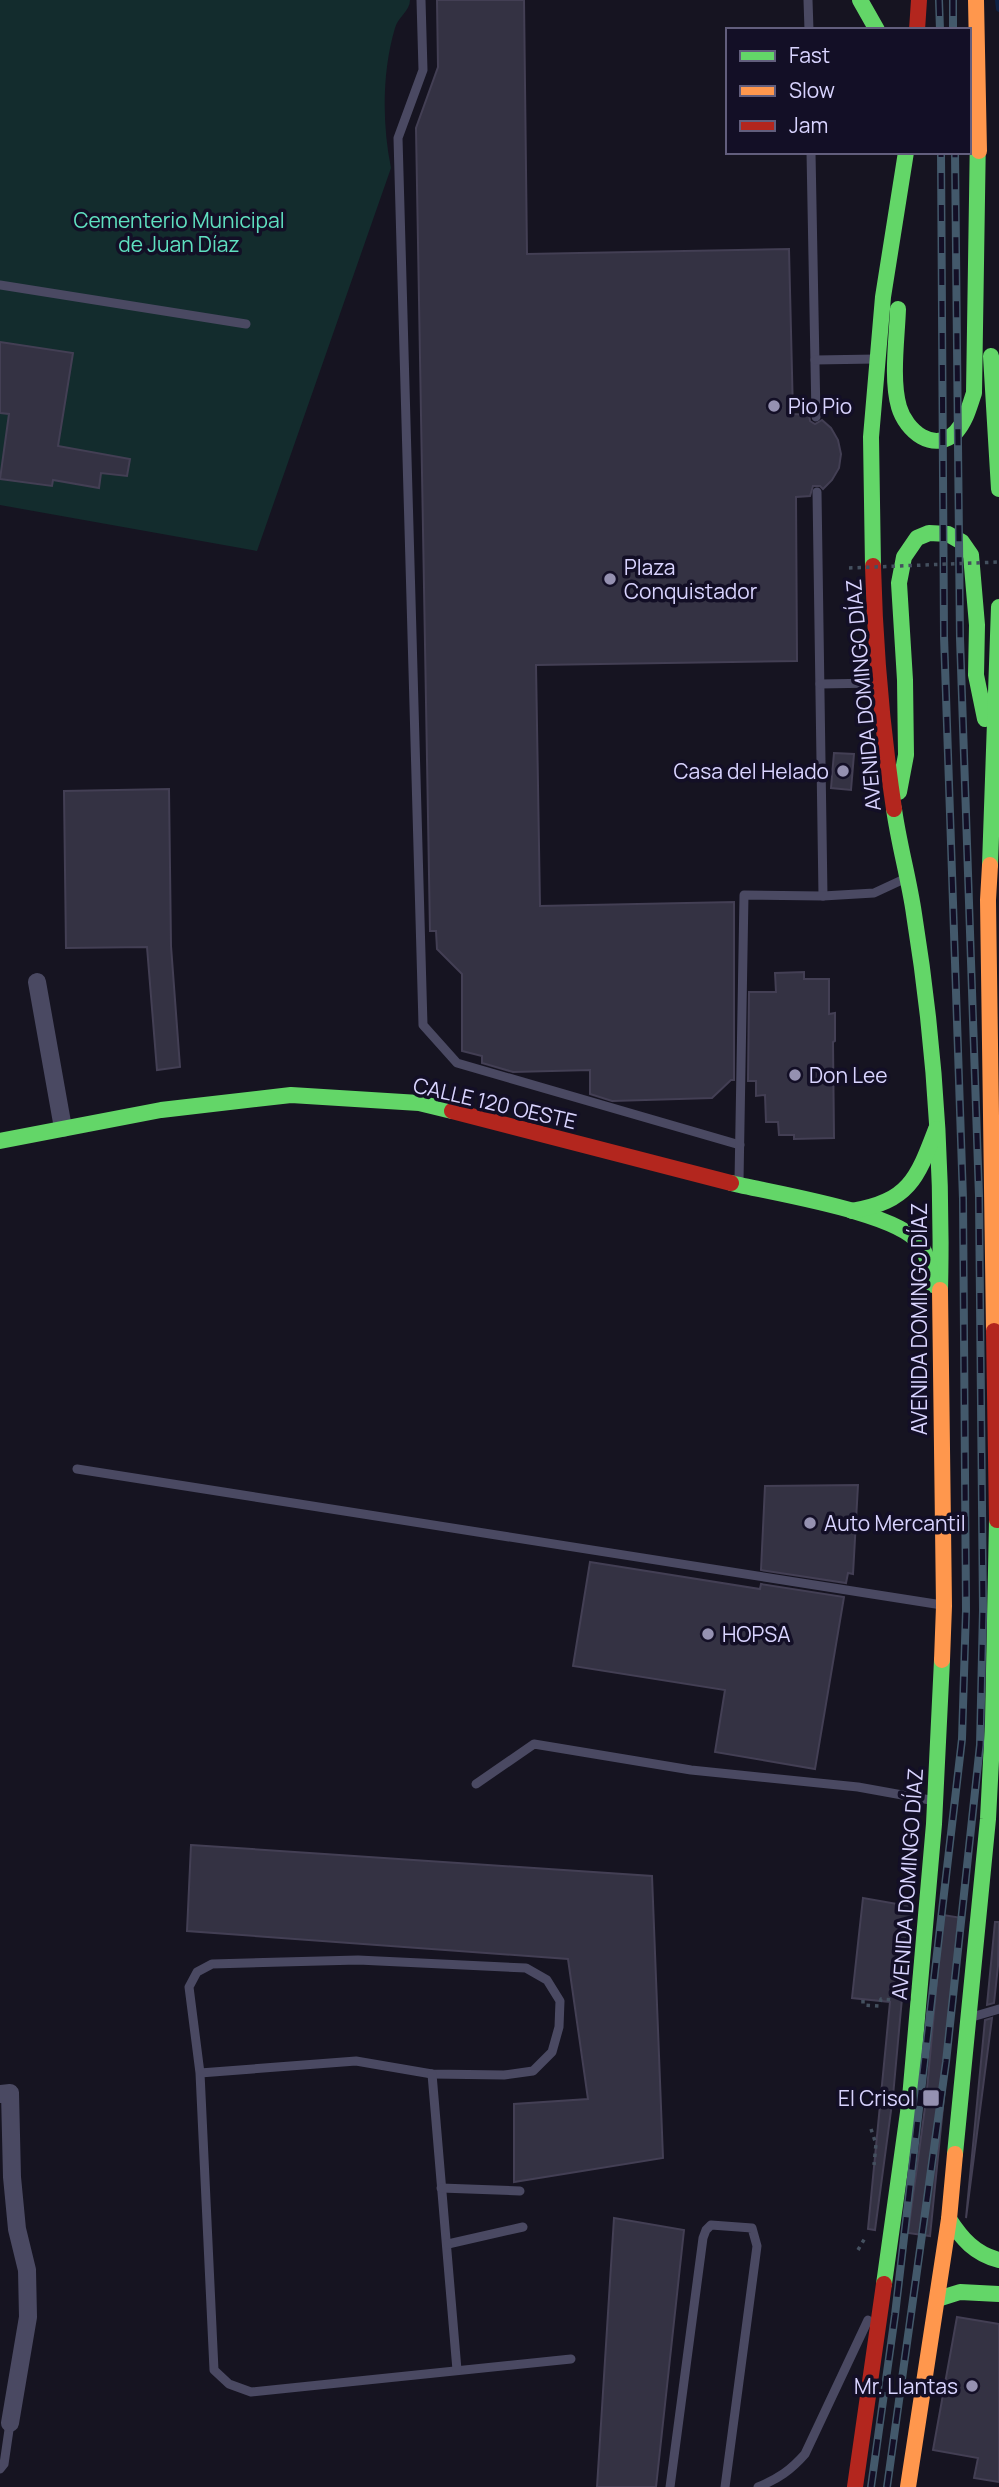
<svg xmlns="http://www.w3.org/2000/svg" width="999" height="2487" font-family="Manrope,sans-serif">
	<rect width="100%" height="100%" fill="#161421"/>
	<path fill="#132c2d" d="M0 0H410C410 11 398 17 395 28 382 72 382 123 391 168L257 551 0 505Z"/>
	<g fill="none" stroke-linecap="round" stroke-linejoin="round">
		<polyline stroke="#0d2144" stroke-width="6" points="998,0 999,9"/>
	</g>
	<g fill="#343243" stroke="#433f54" stroke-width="2">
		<polygon points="437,0 524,0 527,254 789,249 793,414 809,415 810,421 815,424 822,420 831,428 838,440 841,454 839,468 832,480 823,489 820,486 813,486 810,496 796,497 797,661 536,665 540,906 734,902 734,1080 731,1080 712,1098 612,1101 590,1094 590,1070 513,1072 482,1063 482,1056 462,1051 462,974 437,949 436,931 430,931 416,128 438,67"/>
		<polygon points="0,342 73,353 58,446 130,459 127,476 101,473 99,488 53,480 52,486 0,479 9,414 0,413"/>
		<polygon points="834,753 854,754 851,790 831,788"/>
		<polygon points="169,789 171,946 180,1067 157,1070 147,947 66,948 64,791"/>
		<polygon points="804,972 804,979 829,979 829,1014 835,1013 835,1041 833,1042 834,1138 794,1139 794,1135 779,1135 778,1122 766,1122 765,1095 756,1096 756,1081 748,1081 749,992 776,992 775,973"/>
		<polygon points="858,1485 853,1574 848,1573 846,1583 761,1570 765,1486"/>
		<polygon points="590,1562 760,1589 761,1584 844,1597 815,1769 715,1752 725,1690 573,1666"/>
		<polygon points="191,1845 652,1876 663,2158 514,2182 514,2104 588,2099 568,1959 187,1931"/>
		<polygon points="863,1898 909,1906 910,1911 893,2096 875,2230 868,2229 890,2002 852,1998"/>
		<polygon points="943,1915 962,1918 930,2236 908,2233 926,2100"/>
		<polygon points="995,1922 999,1922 998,1966 994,2003 987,2005"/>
		<polygon points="992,2018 966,2218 985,2020"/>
		<polygon points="614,2218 684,2230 656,2487 597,2487"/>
		<polygon points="957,2317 999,2324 999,2482 974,2478 978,2458 933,2450"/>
	</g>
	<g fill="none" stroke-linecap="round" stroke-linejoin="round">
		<g stroke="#44505f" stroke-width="3.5" stroke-dasharray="3.5 5" stroke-linecap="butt">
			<polyline points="863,2000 863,2005 879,2006 881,1999 895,2000"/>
			<polyline points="871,2129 876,2144 874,2165"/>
			<polyline points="858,2250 865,2238"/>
		</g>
		<g stroke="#4a4962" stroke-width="9">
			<polyline points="421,0 423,70 398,138 423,1025 457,1063 740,1145"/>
			<polyline points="808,0 809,30"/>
			<polyline points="811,152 816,417"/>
			<polyline points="0,285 246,324"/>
			<polyline points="815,360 876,359"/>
			<polyline points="817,492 823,896"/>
			<polyline points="820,684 878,683"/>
			<polyline points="739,1181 744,895 823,896 874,893 902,880"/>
			<polyline points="77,1469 942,1605"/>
			<polyline points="476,1784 534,1744 691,1770 858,1787 930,1800"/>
			<polyline points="972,2017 999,2009"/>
			<polyline points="200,2073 356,2061 432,2074 504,2075 533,2071 552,2052 559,2027 560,2001 547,1980 526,1968 358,1960 212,1964 197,1972 189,1987 200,2073 214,2370 229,2384 251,2392 571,2359"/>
			<polyline points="432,2074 457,2370"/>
			<polyline points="441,2188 520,2191"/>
			<polyline points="448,2244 523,2227"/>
			<polyline points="0,2469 4,2464 10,2423"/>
			<polyline points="670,2487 703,2238 706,2230 711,2225 752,2228 757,2246 725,2487"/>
			<path d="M758 2487C778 2479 791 2470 805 2454L868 2320"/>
		</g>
		<g stroke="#4a4962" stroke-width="18">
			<polyline points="37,982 63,1128"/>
			<polyline points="0,2094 10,2093 12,2177 17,2229 27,2270 28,2317 10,2423"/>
		</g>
		<g stroke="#63d668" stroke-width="16">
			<polyline points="860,0 877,30"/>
			<path d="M898 309C897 338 891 380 899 407 906 431 934 454 956 432 966 421 969 407 974 393L978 134"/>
			<polyline points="991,356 999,489"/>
			<polyline points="873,566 871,437 883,297 906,152"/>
			<polyline points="899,792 906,755 905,680 899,583 904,557 917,538 929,533 948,534 962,542 971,555 977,625 976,675 985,719"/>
			<path d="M894 809C899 845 909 879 914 914 934 1038 943 1165 940 1290"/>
			<polyline points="990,865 999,607"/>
			<polyline points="0,1141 161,1110 291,1095 419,1103 452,1111"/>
			<path d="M731 1183C771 1193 898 1212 920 1244 928 1256 930 1271 933 1285"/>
			<path d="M852 1211C909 1201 917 1179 936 1129"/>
			<polyline points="955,2154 988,1819 993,1722 997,1520"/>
			<path d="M949 2219C962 2239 975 2254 999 2260"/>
			<polyline points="884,2284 910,2098 934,1824 942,1660"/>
			<polyline points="938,2299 960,2292 999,2294"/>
		</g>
		<g stroke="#ff974d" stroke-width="16">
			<polyline points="976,0 979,151"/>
			<polyline points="990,865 988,900 994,1331"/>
			<polyline points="940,1290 944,1606 942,1660"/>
			<polyline points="908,2487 949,2219 955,2154"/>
		</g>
		<g stroke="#b3261e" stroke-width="16">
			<polyline points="917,30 919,0"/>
			<path d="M873 566C875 647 882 729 894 809"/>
			<polyline points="452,1111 731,1183"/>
			<polyline points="994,1331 997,1520"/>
			<polyline points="855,2487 884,2284"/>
		</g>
		<g stroke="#43596b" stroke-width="8">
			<g id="rail">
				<polyline points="939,0 940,30"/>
				<polyline points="953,0 953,30"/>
				<polyline points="871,2487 895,2315 962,1739 966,1610 963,1199 944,636 941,152"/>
				<polyline points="887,2487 946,2062 980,1745 983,1610 979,1196 960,638 955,152"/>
			</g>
		</g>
		<use href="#rail" stroke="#130f26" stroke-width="5" stroke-dasharray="16" stroke-linecap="butt"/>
		<polyline stroke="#44505f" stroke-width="3.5" stroke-dasharray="3.5 5" stroke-linecap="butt" points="849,568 999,562"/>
	</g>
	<g fill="#9591b1" stroke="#130f26" stroke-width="2.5">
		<circle cx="774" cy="406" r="7"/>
		<circle cx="610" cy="579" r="7"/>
		<circle cx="843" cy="771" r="7"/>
		<circle cx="795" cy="1075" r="7"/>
		<circle cx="810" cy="1523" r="7"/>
		<circle cx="708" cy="1634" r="7"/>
		<rect x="922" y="2089" width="18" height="18" rx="3.5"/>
		<circle cx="972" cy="2386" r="7"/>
	</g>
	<g text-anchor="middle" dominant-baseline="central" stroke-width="7" stroke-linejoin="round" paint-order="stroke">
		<g font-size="21" fill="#5fe0c0" stroke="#130f26">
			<text x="179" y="220">Cementerio Municipal<tspan x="179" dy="24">de Juan Díaz</tspan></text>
		</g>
		<g font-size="21" fill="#d9d4ff" stroke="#130f26" text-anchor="start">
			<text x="788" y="406">Pio Pio</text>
			<text x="624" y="567">Plaza<tspan x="624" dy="24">Conquistador</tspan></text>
			<text x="829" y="771" text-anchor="end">Casa del Helado</text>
			<text x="809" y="1075">Don Lee</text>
			<text x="824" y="1523">Auto Mercantil</text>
			<text x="722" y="1634">HOPSA</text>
			<text x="915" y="2098" text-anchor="end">El Crisol</text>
			<text x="958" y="2386" text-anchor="end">Mr. Llantas</text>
		</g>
		<g font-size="21" fill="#d9d4ff" stroke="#130f26">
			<text transform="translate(863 695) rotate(-95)">AVENIDA DOMINGO DÍAZ</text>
			<text transform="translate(495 1103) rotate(13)">CALLE 120 OESTE</text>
			<text transform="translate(919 1319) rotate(-90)">AVENIDA DOMINGO DÍAZ</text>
			<text transform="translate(907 1884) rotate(-86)">AVENIDA DOMINGO DÍAZ</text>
		</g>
	</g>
	<rect x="726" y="28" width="245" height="126" fill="#130f26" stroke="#625e7d" stroke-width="2"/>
	<rect x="740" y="51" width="35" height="10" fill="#63d668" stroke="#625e7d" stroke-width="2"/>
	<text x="789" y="63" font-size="21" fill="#d9d4ff">Fast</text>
	<rect x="740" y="86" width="35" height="10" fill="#ff974d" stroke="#625e7d" stroke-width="2"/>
	<text x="789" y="98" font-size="21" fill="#d9d4ff">Slow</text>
	<rect x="740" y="121" width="35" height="10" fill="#b3261e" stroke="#625e7d" stroke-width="2"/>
	<text x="789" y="133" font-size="21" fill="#d9d4ff">Jam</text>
</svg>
